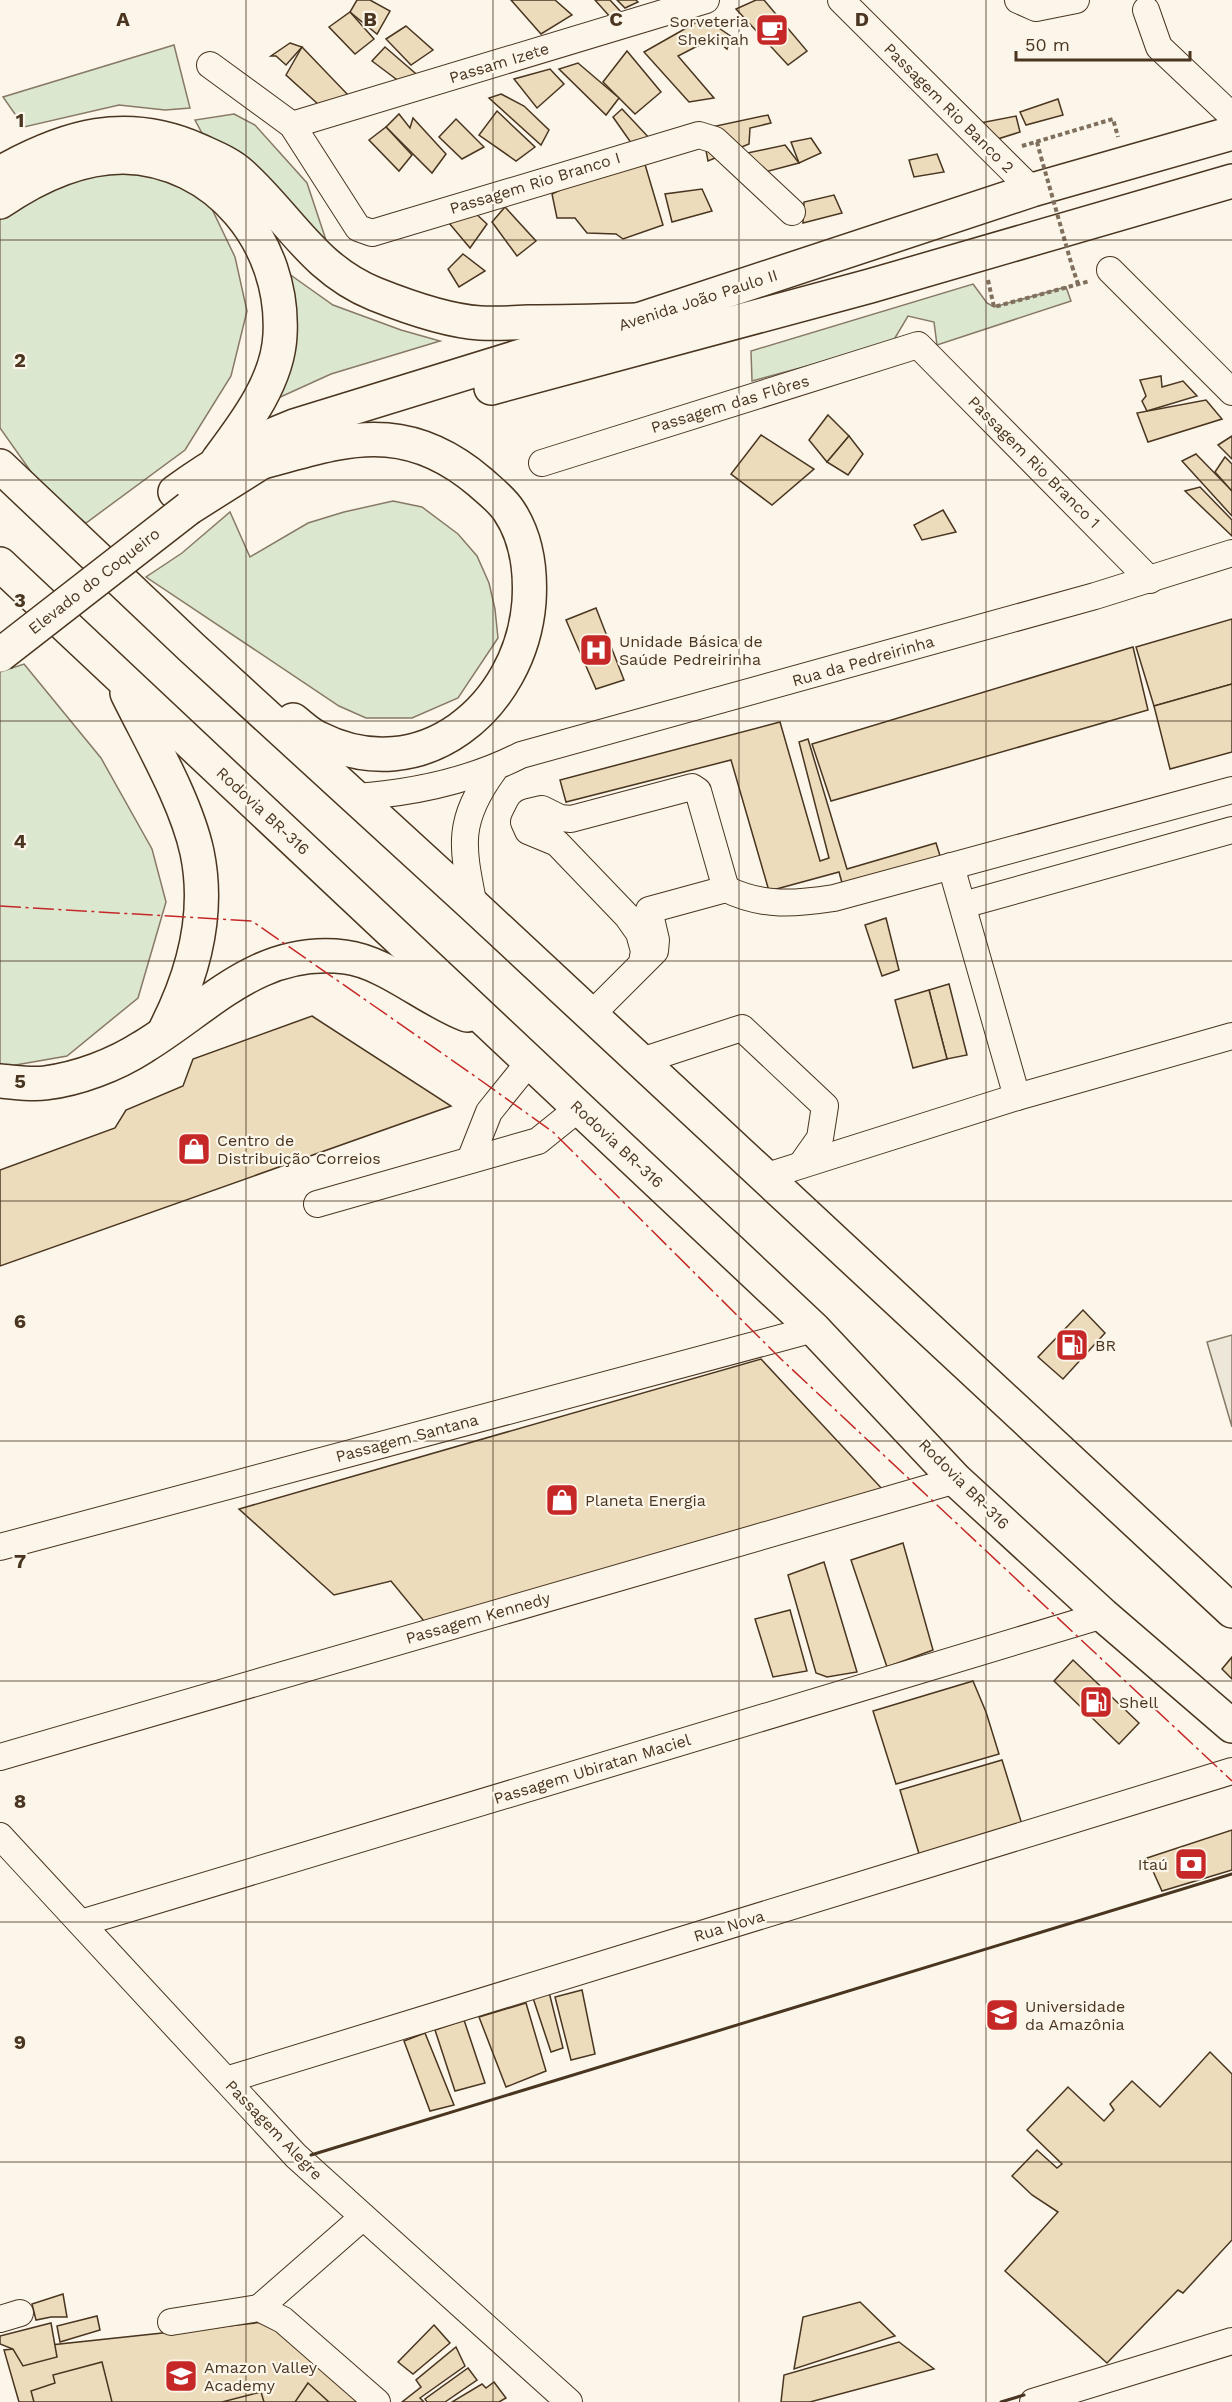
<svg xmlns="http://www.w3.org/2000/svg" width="1232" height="2402" font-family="'Work Sans',sans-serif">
	<rect width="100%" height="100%" fill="#fbf6e9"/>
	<g fill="#dce7d0" stroke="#887966" stroke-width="1.5">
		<polygon points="174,45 190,108 165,110 119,105 24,127 3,97"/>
		<polygon points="234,114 255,125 307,183 330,252 203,135 195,120"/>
		<polygon points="169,164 210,205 235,257 247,311 231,376 185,450 86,523 46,493 0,428 0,217 54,182"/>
		<polygon points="285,271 333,305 401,330 440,341 331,374 276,399"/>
		<polygon points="973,284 987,303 994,307 1066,287 1071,301 937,345 934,322 908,316 892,343 752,381 751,351"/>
		<polygon points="393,501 422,507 458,534 477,556 489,583 495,609 498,638 458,698 412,718 366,718 339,706 146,577 182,553 230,512 250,557 308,523 344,512"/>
		<polygon points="24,664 101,758 152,849 166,902 138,998 67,1056 10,1066 0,1065 0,672"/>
	</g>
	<polygon fill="#ede7d9" stroke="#887966" stroke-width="1.5" points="1232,1335 1232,1427 1207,1342"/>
	<g fill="#ecdcbc" stroke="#4a3520" stroke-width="1.5">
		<polygon points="357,0 370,0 390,11 377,34 350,12"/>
		<polygon points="511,0 555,0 572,15 541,34"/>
		<polygon points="595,0 610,0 631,23 619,27"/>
		<polygon points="617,0 636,0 638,2 625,8"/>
		<polygon points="756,0 764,0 807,51 788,65 736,9"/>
		<polygon points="350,12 374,39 355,54 329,27"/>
		<polygon points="704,18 732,37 727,49 713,38 678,56 714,98 689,102 644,52"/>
		<polygon points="406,26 433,50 411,65 386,39"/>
		<polygon points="290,43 302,47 286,65 276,56 271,56"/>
		<polygon points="302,47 350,97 319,105 286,75"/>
		<polygon points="385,47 422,79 400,82 372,61"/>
		<polygon points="627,51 661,92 635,114 603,82"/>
		<polygon points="578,63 619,98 606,115 559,69"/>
		<polygon points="550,69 564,84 537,108 514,79"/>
		<polygon points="501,94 524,106 549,130 541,145 489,98"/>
		<polygon points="1058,99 1063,115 1026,125 1020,112"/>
		<polygon points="622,109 653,142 634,147 613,117"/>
		<polygon points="497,111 535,147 516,161 479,135"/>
		<polygon points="399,114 410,128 413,118 446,154 432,173 386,127"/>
		<polygon points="768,115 771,123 750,128 749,144 708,161 702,129"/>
		<polygon points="1016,116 1020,132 988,142 975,124"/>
		<polygon points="456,119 484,147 462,159 439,137"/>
		<polygon points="386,127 412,155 399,171 369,140"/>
		<polygon points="811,138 821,153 799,163 791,142"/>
		<polygon points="785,145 799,163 742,178 724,158"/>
		<polygon points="641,151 663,225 623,239 616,234 587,233 575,218 557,218 552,194"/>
		<polygon points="937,154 944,172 914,177 909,160"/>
		<polygon points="702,189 712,211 672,222 665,194"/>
		<polygon points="834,195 842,213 803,223 804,202"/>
		<polygon points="505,207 536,241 517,256 492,222"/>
		<polygon points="473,211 487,224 470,248 449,223"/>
		<polygon points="463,254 485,271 459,287 448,269"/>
		<polygon points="1161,376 1162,387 1183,381 1197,396 1147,411 1142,401 1146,396 1140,380"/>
		<polygon points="1206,400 1222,419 1148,442 1137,413"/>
		<polygon points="828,415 849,436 827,462 809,440"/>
		<polygon points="761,435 814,469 772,505 731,474"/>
		<polygon points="849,436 863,454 848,475 827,462"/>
		<polygon points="1232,436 1232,459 1218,445"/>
		<polygon points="1196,454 1232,491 1232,516 1182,461"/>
		<polygon points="1225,457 1232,464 1232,491 1215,472"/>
		<polygon points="1200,487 1232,520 1232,536 1185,491"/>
		<polygon points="943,510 956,532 922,540 914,525"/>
		<polygon points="596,608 624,680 596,689 566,620"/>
		<polygon points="1232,619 1232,684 1154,706 1136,647"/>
		<polygon points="1133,647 1148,710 831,801 812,744"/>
		<polygon points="1232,684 1232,752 1170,769 1154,706"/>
		<polygon points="780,722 820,861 829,858 799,742 808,739 847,869 936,843 942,862 844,890 839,872 769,891 731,760 566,802 560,780"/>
		<polygon points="886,918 899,970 882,976 865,925"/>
		<polygon points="949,984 967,1055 947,1059 929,990"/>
		<polygon points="929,990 947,1059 913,1068 895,1000"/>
		<polygon points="312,1016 451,1106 0,1266 0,1170 115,1128 126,1110 183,1086 193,1059"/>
		<polygon points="1083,1310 1105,1333 1063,1379 1038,1357"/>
		<polygon points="761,1359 885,1492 428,1626 391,1581 334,1595 239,1509"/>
		<polygon points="903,1543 933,1650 887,1667 851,1560"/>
		<polygon points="824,1562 857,1672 827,1677 816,1673 788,1575"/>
		<polygon points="790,1610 807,1671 773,1677 755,1619"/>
		<polygon points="1232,1657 1232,1679 1222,1669"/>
		<polygon points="1073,1660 1139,1723 1119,1744 1054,1681"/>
		<polygon points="973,1681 986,1712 999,1754 896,1784 873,1711"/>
		<polygon points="1002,1760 1024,1831 920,1857 900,1790"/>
		<polygon points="1232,1830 1232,1870 1162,1891 1147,1858"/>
		<polygon points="582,1990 595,2054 571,2060 555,1997"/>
		<polygon points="549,1992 563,2048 551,2052 533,1998"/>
		<polygon points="526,2003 546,2071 506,2087 479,2017"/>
		<polygon points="464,2020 485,2083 455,2091 435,2030"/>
		<polygon points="425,2033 454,2105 430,2111 404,2041"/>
		<polygon points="1210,2052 1232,2074 1232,2240 1183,2293 1178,2290 1107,2363 1005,2271 1058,2212 1032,2195 1012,2176 1037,2150 1057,2168 1062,2164 1027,2130 1068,2087 1104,2121 1114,2110 1110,2104 1132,2081 1160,2107"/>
		<polygon points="63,2294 67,2317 51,2317 36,2320 32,2304"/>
		<polygon points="860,2302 895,2336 794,2369 803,2317"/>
		<polygon points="97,2316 100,2330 60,2342 57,2326"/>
		<polygon points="283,2320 383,2402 19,2402 4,2350"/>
		<polygon points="51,2323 57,2357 23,2366 13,2349 0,2344 0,2336"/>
		<polygon points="434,2325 450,2343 413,2374 398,2362"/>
		<polygon points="899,2342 934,2369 810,2402 781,2402 784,2375"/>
		<polygon points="456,2347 465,2366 420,2398 424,2402 402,2402 421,2387 416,2380"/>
		<polygon points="102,2362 112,2402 34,2402 31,2391 55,2383 53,2375"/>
		<polygon points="468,2368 477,2380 445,2402 427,2402 425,2399"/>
		<polygon points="494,2382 506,2398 499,2402 452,2402 482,2384 486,2388"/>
		<polygon points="308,2383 329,2402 295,2402"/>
		<polygon points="261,2392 264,2402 222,2402"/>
	</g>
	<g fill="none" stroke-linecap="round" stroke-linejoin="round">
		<g stroke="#4a3520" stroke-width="28">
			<g id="minor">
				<polyline points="841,0 1032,190"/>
				<polyline points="1018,0 1036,8 1076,0"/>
				<polyline points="1146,10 1159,47 1232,116"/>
				<polyline points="210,65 292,125 358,228 372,233 699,135 715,140 792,212"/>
				<polyline points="292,125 706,0"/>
				<polyline points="1110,270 1232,392"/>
				<polyline points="542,463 918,345 1150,580"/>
				<path d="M355 797C412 793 470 781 521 755L1095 596 1232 553"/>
				<polyline points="951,866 1017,1097"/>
				<path d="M726 889C763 907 795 904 834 898L1232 790"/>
				<polyline points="963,905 1232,830"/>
				<path d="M474 906C462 846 456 822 494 770"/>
				<polyline points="590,1016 655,951 656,940 649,910 726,889 698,791 692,787 571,819 560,818 542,809 529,812 524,822 528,831 557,843 627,916 639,933 644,951 642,962"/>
				<polyline points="638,1062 742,1028 825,1106 820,1138 801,1165"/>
				<polyline points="470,1160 489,1112 530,1061"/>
				<polyline points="764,1177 1017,1097 1232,1036"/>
				<polyline points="317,1204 538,1141 579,1108"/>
				<polyline points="0,1547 814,1329"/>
				<polyline points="0,1757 956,1480"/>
				<polyline points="0,1836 296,2156 569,2402"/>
				<polyline points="81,1923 1103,1615"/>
				<polyline points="226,2080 1232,1771"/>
				<polyline points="259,2308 363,2217"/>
				<polyline points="0,2319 20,2313"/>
				<polyline points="171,2322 259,2308 283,2320 377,2402"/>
				<polyline points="1033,2402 1232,2341"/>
			</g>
		</g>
		<g stroke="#4a3520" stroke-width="36">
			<g id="major">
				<polyline points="491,388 870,286 1232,181"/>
				<path d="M175 492C215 463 248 444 294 426L638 320 1032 190 1232 133"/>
				<polyline points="189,508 276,453"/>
			</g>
		</g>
		<g stroke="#4a3520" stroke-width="36">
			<g id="highway">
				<path d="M0 173C66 136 126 118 198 150 213 157 229 163 241 174 288 216 313 269 375 294 405 306 447 321 480 323 496 324 513 323 529 322 566 322 602 321 638 320"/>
				<path d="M0 202C35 178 79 157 123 157 217 159 285 243 280 335 278 381 245 424 218 460"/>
				<path d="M258 463C299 453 344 436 387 440 423 443 453 459 480 482 490 491 502 500 509 511 527 538 531 571 529 602 521 706 422 791 318 738 309 734 301 726 293 720"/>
				<polyline points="0,466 191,647 474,906 1232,1611"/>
				<polyline points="0,564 814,1329 956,1480 1103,1615 1232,1726"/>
				<path d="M127 693C150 740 186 801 197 852 210 914 194 973 166 1028"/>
				<path d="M0 1081C14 1082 31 1085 45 1083 78 1079 115 1065 143 1047 209 1007 259 946 345 957 386 962 427 1000 467 1015"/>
			</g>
		</g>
		<g stroke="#7f6f5c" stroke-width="4" stroke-dasharray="4.5 3" stroke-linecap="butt">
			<polyline points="1037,142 1041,157"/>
			<polyline points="1022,146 1113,119 1118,137"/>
			<polyline points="1072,266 1078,284"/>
			<polyline points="988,280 994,307 1090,281"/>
		</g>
		<use href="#minor" stroke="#fbf6e9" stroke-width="26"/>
		<use href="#major" stroke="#fbf6e9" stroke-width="33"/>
		<use href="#highway" stroke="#fbf6e9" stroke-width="33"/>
		<g stroke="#4a3520" stroke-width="36" stroke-linecap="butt">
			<polyline id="major-bridge" points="0,655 189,508"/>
		</g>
		<polyline stroke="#7f6f5c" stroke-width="4" stroke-dasharray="4.5 3" stroke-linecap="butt" points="1041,157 1072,266"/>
		<use href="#major-bridge" stroke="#fbf6e9" stroke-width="33"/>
		<g stroke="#4a3520" stroke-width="3">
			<polyline points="311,2155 1232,1874"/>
			<polyline points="1001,2402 1024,2395"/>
		</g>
		<polyline stroke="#c62828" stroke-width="1.5" stroke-dasharray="21 4.5 3 4.5" stroke-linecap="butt" points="0,906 252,921 469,1072 553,1132 781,1359 1232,1781"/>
	</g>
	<path fill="none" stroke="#4a3520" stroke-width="1.5" stroke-opacity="0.55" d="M246 0V2402M493 0V2402M739 0V2402M986 0V2402M0 240H1232M0 480H1232M0 721H1232M0 961H1232M0 1201H1232M0 1441H1232M0 1681H1232M0 1922H1232M0 2162H1232"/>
	<defs>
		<g id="cafe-square" transform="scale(1.725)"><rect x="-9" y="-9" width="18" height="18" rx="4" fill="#c62828" stroke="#fbf6e9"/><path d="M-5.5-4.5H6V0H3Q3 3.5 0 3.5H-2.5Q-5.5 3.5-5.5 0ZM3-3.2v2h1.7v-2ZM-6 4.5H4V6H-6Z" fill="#fff"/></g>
		<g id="hospital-square" transform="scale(1.725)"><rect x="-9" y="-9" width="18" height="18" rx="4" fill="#c62828" stroke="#fbf6e9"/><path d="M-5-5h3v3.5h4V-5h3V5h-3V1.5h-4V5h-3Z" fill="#fff"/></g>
		<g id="shop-square" transform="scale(1.725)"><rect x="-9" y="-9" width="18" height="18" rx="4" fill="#c62828" stroke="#fbf6e9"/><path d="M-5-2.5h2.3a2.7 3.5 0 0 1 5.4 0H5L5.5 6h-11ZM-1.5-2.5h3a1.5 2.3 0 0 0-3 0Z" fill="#fff"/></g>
		<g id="fuel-square" transform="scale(1.725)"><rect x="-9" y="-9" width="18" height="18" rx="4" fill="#c62828" stroke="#fbf6e9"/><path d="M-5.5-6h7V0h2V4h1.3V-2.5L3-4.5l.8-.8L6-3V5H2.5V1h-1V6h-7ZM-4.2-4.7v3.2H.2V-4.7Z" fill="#fff"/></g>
		<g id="bank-square" transform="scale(1.725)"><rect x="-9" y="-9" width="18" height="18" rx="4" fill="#c62828" stroke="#fbf6e9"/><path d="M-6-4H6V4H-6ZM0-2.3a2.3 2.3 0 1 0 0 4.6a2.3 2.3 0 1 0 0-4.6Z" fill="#fff"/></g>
		<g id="university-square" transform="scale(1.725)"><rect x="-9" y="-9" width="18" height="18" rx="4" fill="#c62828" stroke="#fbf6e9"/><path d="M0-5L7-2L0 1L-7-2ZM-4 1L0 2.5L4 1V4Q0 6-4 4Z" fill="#fff"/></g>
		<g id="school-square" transform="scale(1.725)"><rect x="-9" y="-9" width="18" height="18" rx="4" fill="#c62828" stroke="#fbf6e9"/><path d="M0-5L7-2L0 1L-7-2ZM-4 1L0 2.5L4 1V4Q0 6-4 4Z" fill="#fff"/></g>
	</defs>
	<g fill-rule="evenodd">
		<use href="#cafe-square" x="772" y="30"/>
		<use href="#hospital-square" x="596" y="650"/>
		<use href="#shop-square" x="194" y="1149"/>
		<use href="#fuel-square" x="1072" y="1345"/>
		<use href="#shop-square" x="562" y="1500"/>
		<use href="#fuel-square" x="1096" y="1702"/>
		<use href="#bank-square" x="1191" y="1864"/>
		<use href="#university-square" x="1002" y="2015"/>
		<use href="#school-square" x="181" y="2376"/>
	</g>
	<g text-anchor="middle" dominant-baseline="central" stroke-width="4.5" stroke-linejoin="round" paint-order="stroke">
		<g font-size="16" fill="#4a3520" stroke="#fbf6e9" text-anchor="start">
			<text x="749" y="21" text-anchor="end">Sorveteria<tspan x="749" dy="18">Shekinah</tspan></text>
			<text x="619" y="641">Unidade Básica de<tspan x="619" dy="18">Saúde Pedreirinha</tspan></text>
			<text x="217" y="1140">Centro de<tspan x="217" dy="18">Distribuição Correios</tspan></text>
			<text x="1095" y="1345">BR</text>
			<text x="585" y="1500">Planeta Energia</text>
			<text x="1119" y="1702">Shell</text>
			<text x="1168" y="1864" text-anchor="end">Itaú</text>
			<text x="1025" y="2006">Universidade<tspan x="1025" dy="18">da Amazônia</tspan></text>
			<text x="204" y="2367">Amazon Valley<tspan x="204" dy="18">Academy</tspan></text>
		</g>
		<g font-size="16" fill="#4a3520" stroke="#fbf6e9">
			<text transform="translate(499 63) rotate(-17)">Passam Izete</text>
			<text transform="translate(949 108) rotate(45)">Passagem Rio Banco 2</text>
			<text transform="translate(535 183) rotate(-17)">Passagem Rio Branco I</text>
			<text transform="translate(698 300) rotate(-18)">Avenida João Paulo II</text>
			<text transform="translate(730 404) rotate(-17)">Passagem das Flôres</text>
			<text transform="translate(1034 462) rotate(45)">Passagem Rio Branco 1</text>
			<text transform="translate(94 581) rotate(-38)">Elevado do Coqueiro</text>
			<text transform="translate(863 661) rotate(-16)">Rua da Pedreirinha</text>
			<text transform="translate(263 811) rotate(43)">Rodovia BR-316</text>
			<text transform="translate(617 1144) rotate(43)">Rodovia BR-316</text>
			<text transform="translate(407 1438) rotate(-15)">Passagem Santana</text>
			<text transform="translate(964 1484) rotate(45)">Rodovia BR-316</text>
			<text transform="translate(478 1618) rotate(-16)">Passagem Kennedy</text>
			<text transform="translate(592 1769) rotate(-17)">Passagem Ubiratan Maciel</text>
			<text transform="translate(729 1926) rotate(-17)">Rua Nova</text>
			<text transform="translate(274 2130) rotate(46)">Passagem Alegre</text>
		</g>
	</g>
	<g font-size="20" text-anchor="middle" font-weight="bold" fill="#4a3520" stroke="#fbf6e9" stroke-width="4.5" stroke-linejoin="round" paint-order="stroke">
		<text x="123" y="26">A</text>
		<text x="370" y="26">B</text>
		<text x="616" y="26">C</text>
		<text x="862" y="26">D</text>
		<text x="20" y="127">1</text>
		<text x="20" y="367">2</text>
		<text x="20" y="607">3</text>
		<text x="20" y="848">4</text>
		<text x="20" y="1088">5</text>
		<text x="20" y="1328">6</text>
		<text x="20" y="1568">7</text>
		<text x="20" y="1808">8</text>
		<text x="20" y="2049">9</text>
	</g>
	<path d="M1016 51v9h174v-9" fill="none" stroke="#4a3520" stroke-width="3"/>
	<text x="1025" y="51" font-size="18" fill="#4a3520" stroke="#fbf6e9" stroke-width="4.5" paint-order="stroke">50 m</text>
</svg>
